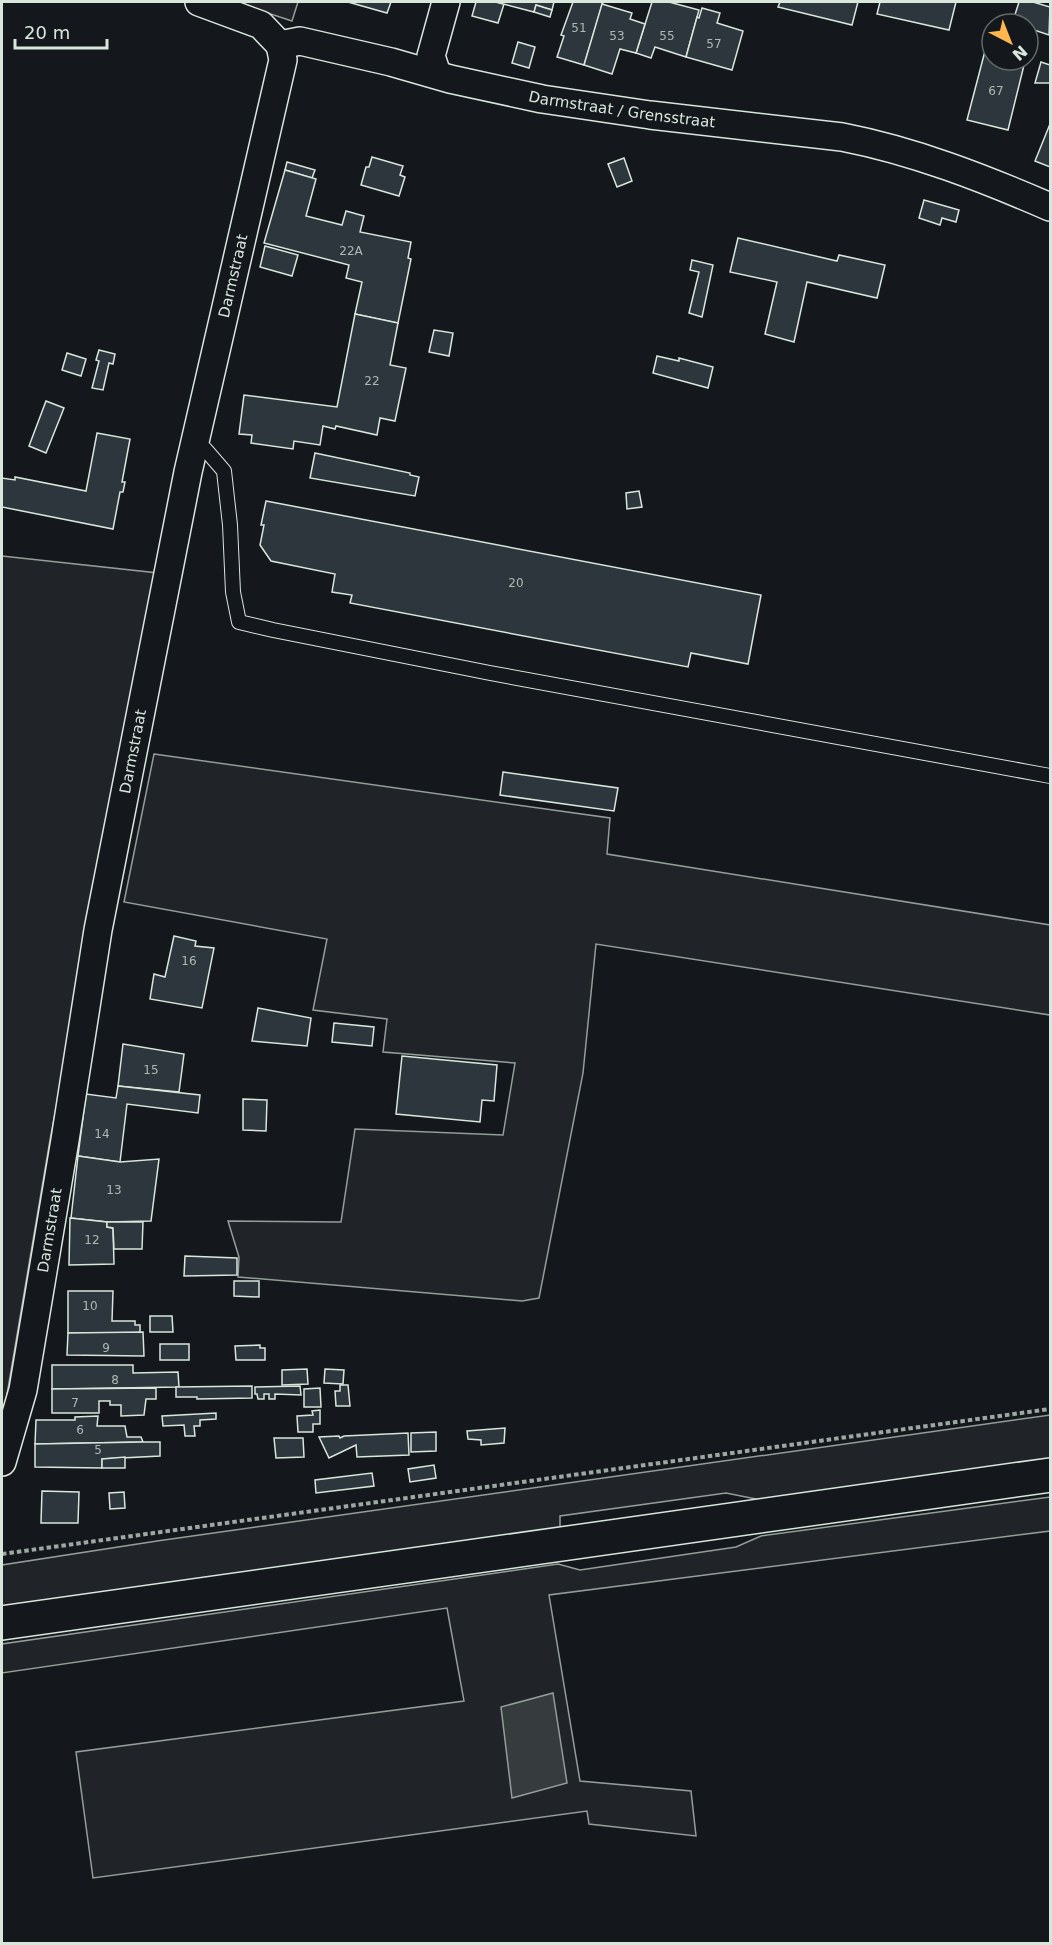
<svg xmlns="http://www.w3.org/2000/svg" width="1052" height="1945" font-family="'DejaVu Sans',sans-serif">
	<rect width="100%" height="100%" fill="#14181c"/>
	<g fill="#202428" stroke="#939e99" stroke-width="1.5">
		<polygon points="234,2 298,2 292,21"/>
		<polygon points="2,556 158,573 50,1140 2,1424"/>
		<polygon points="154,754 610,818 607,854 1050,925 1050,1015 596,944 583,1073 539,1298 522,1301 238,1277 239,1257 228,1221 341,1222 355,1129 503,1135 515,1063 383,1052 387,1019 313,1010 327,939 124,902"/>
		<polygon points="1050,1415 1050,1460 761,1500 726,1493 560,1516 560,1529 2,1606 2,1565 157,1541"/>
		<polygon points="1050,1497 1050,1531 549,1595 580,1781 691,1791 696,1836 589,1824 587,1811 93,1878 76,1752 464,1701 447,1608 2,1673 2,1644 558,1564 580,1570 736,1547 761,1536"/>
	</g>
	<polygon fill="#363b3e" stroke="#939e99" stroke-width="1.5" points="553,1693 567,1783 512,1798 501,1707"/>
	<g fill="#2c363c" stroke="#d8e6dc" stroke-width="1.5">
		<polygon points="348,2 391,2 387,13"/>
		<polygon points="476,2 496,2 504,4 498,23 472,16"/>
		<polygon points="496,2 554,2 552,10 536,5 534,12"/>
		<polygon points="573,2 603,2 584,65 557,57 564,36 561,35"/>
		<polygon points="652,2 669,2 699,10 686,57 655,47 651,58 636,53"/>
		<polygon points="780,2 858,2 852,25 778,7"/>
		<polygon points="880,2 956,2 949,30 877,14"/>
		<polygon points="1019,2 1033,2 1050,7 1049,35 1028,28 1028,24 1012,24"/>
		<polygon points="602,4 632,13 630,19 645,24 636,53 620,49 612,74 584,65"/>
		<polygon points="536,5 552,10 550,17 534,12"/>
		<polygon points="702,8 720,13 717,23 743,31 732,70 686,57 697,17 699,18"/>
		<polygon points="518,42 535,47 529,68 512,63"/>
		<polygon points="985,51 992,53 992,60 1025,61 1008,130 967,120"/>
		<polygon points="1041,62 1050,65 1050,83 1035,83"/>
		<polygon points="1050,124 1050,167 1035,161"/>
		<polygon points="372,157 403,166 400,175 405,177 399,196 361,185 366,167 369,167"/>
		<polygon points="624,158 632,181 617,187 608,164"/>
		<polygon points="287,162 315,170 312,178 285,170"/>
		<polygon points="285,170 316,179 306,216 342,225 346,211 364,216 360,232 411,242 408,258 411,259 398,323 355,314 362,282 346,278 349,265 264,243"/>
		<polygon points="924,200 959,210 956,222 942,218 940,225 919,218"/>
		<polygon points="738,238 837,261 839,255 885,265 877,298 807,282 794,342 765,334 777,282 730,272"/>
		<polygon points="265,246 298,255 292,276 260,267"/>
		<polygon points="692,260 713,265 702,317 689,313 699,272 690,270"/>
		<polygon points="355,314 398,323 390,365 406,368 395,421 380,418 377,435 336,426 335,429 323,426 320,445 294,441 293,449 251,443 252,435 239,434 244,395 337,407"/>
		<polygon points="434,330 453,333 449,356 429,352"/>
		<polygon points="99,350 115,354 113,364 109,363 103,390 92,388 99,361 96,360"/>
		<polygon points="67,353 86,359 81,376 62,370"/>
		<polygon points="657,356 679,361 679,358 713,367 708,388 653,373"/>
		<polygon points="46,401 64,408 46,453 29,446"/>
		<polygon points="97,433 130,439 122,482 125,482 123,492 120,492 113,529 2,507 2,478 15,480 15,477 86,491"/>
		<polygon points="315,453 410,473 410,475 419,477 415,496 310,478"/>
		<polygon points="639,491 642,507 627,509 626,493"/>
		<polygon points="266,501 761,595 748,664 691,653 688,667 350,603 352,595 332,592 335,574 271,561 260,545 264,525 261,525"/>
		<polygon points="503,772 618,788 614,811 500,795"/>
		<polygon points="174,936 196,941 195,946 214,948 202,1008 150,999 154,974 165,977"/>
		<polygon points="258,1008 311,1018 307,1046 252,1041"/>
		<polygon points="334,1023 374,1027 372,1046 332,1042"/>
		<polygon points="123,1044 184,1054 179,1092 118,1086"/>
		<polygon points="402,1056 497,1065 494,1101 482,1100 480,1122 396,1114"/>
		<polygon points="118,1086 200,1095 198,1113 127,1104 120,1162 78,1156 86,1094 116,1098"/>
		<polygon points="243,1099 267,1100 266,1131 243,1130"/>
		<polygon points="78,1156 120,1162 159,1159 151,1221 107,1222 71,1218"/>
		<polygon points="70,1218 107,1222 107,1227 113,1228 114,1264 69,1265"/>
		<polygon points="107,1222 143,1222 142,1249 114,1249 113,1228 107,1227"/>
		<polygon points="185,1256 237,1258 237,1275 184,1276"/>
		<polygon points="234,1281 259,1281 259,1297 234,1296"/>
		<polygon points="68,1291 113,1291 112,1321 135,1321 135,1325 140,1325 140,1333 68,1333"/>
		<polygon points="150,1316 172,1316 173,1332 150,1332"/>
		<polygon points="143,1332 144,1356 67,1355 68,1333"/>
		<rect x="160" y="1344" width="29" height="16"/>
		<polygon points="260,1345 260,1348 265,1348 265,1360 236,1360 235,1346"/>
		<polygon points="52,1365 133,1365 133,1373 178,1372 179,1387 52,1389"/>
		<polygon points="307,1369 308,1384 282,1385 282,1370"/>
		<polygon points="325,1369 344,1370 343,1384 324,1383"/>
		<polygon points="340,1385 348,1385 350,1406 336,1406 335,1391 340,1391"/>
		<polygon points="252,1386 252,1398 197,1399 197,1397 176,1397 176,1387"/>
		<polygon points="300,1386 301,1395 275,1394 275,1399 269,1399 269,1394 264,1394 264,1399 258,1399 257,1394 255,1394 255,1387"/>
		<polygon points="156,1388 156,1399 146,1399 144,1415 121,1416 121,1405 110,1405 110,1401 99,1401 99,1413 52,1413 52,1389"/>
		<polygon points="320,1388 321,1407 304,1407 304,1389"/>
		<polygon points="320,1410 320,1424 313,1424 313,1432 298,1432 297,1416 313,1415 312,1411"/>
		<polygon points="216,1413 216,1419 200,1420 200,1426 194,1426 195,1436 185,1436 184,1425 163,1426 162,1416"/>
		<polygon points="98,1416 97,1426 125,1426 127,1437 141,1437 143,1442 35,1444 36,1420 75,1420 75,1417"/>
		<polygon points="505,1428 504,1443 481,1445 481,1440 468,1439 467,1431"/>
		<polygon points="436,1432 436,1451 411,1452 411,1433"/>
		<polygon points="408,1433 409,1455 357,1457 356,1445 329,1458 319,1437 339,1436 340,1438 344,1436"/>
		<polygon points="274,1438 303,1438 304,1457 276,1458"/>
		<polygon points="143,1442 160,1442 160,1456 102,1459 102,1468 35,1467 35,1444"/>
		<polygon points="125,1457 125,1468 102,1468 102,1459"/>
		<polygon points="434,1465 436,1478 410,1482 408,1469"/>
		<polygon points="372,1473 374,1486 316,1493 315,1480"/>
		<polygon points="42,1491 79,1492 78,1523 41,1523"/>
		<polygon points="124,1492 125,1508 110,1509 109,1493"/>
	</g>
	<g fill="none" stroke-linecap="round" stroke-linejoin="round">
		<g stroke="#d8e6dc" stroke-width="16">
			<polyline id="lane" points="194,447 205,449 224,471 230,525 233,592 239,622 273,630 490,673 1050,776"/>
		</g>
		<g stroke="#d8e6dc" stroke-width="30">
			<g id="street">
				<polyline points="199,2 261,25 280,45"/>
				<path id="s1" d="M280 45 300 41 391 62 450 79 542 99 650 115 842 137C914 151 983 178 1050 207"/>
				<polyline points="437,74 431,56 446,2"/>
				<path id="s2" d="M2 1462 23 1390 65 1140 98 930 188 472 283 60 280 45"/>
			</g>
		</g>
		<g stroke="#d8e6dc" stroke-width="36">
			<polyline id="primary" points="2,1623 1050,1475"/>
		</g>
		<polyline stroke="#9da8a2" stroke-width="4" stroke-dasharray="4.5 3" stroke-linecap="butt" points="2,1554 1050,1409"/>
		<use href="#lane" stroke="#14181c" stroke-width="14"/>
		<use href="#street" stroke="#14181c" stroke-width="27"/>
		<use href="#primary" stroke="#14181c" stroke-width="33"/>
	</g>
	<g text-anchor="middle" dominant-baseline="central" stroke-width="4.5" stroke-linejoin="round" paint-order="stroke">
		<g font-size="12" fill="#adbab4">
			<text x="579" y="28">51</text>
			<text x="617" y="36">53</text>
			<text x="667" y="36">55</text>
			<text x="714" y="44">57</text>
			<text x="996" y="91">67</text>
			<text x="351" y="251">22A</text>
			<text x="372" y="381">22</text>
			<text x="516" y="583">20</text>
			<text x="189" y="961">16</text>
			<text x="151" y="1070">15</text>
			<text x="102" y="1134">14</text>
			<text x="114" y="1190">13</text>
			<text x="92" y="1240">12</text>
			<text x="90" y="1306">10</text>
			<text x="106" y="1348">9</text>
			<text x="115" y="1380">8</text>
			<text x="75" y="1403">7</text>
			<text x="80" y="1430">6</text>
			<text x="98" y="1450">5</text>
		</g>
		<g font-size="15" fill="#d8e6dc" stroke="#14181c">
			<text stroke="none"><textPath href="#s1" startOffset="350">Darmstraat / Grensstraat</textPath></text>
			<text stroke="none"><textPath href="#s2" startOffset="1209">Darmstraat</textPath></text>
			<text stroke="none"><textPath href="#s2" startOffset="723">Darmstraat</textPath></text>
			<text stroke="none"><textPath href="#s2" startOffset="237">Darmstraat</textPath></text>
		</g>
	</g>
	<rect width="1052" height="1945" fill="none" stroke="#d8e6dc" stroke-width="6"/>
	<g transform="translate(1010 42) rotate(138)"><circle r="28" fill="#14181c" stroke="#626a69" stroke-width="1.5"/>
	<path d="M0-4.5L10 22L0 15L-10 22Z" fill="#ffb74d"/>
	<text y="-9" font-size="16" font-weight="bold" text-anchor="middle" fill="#d8e6dc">N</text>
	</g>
	<path d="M15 39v9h92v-9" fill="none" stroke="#d8e6dc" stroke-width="3"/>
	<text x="24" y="39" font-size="18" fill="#d8e6dc" stroke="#14181c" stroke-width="4.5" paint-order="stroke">20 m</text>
</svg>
